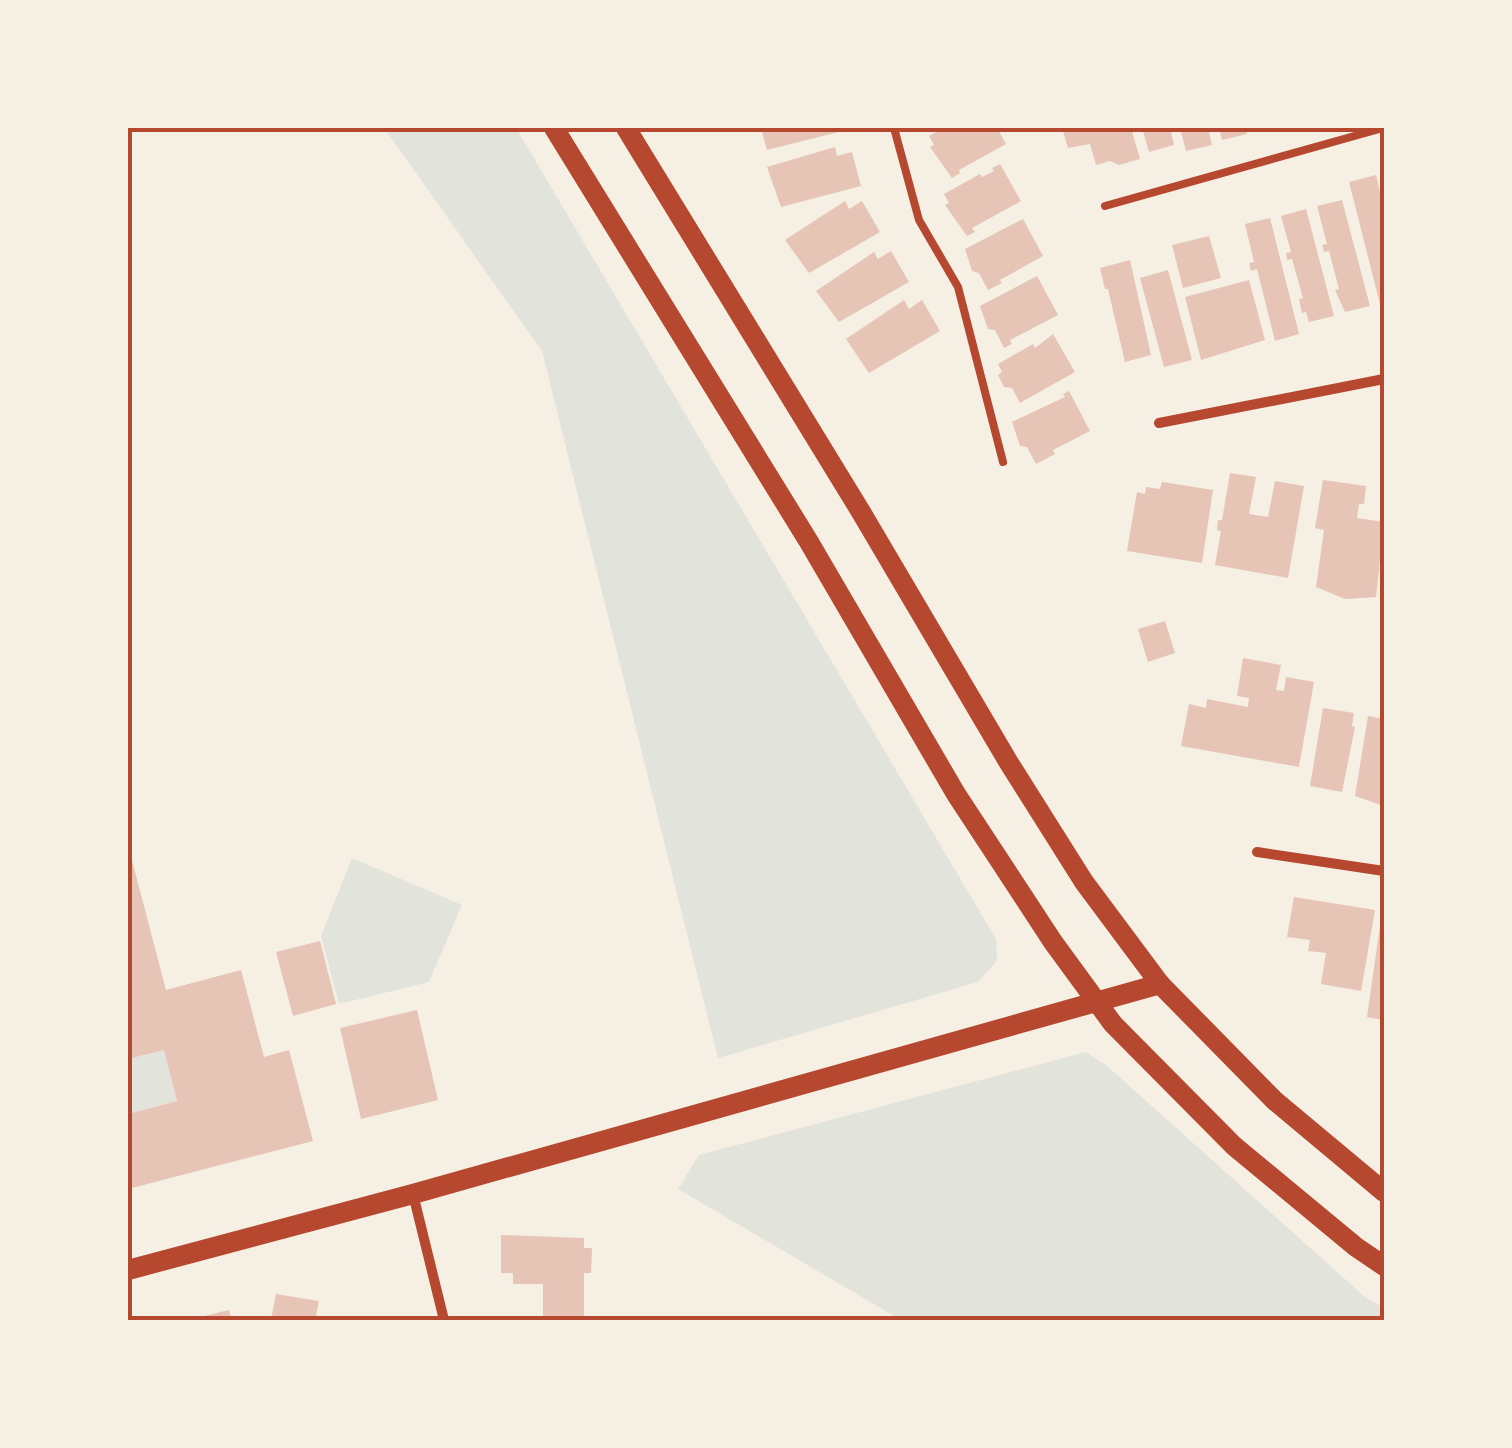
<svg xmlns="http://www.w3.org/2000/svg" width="1512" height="1448" font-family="Commissioner,sans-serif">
	<rect width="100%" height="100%" fill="#f6efe4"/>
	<g fill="#e2e4dc">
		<polygon points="384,128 516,128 996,939 997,961 978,982 718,1058 542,351"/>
		<polygon points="352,858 462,905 429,982 339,1004 321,936"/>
		<polygon points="164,1050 177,1101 128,1114 128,1059"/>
		<polygon points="1086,1052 1106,1065 1365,1297 1384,1308 1384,1320 901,1320 678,1189 699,1155"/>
	</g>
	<g fill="#e6c5b7">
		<polygon points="761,128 851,128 851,129 767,150"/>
		<polygon points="944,128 997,128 1006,144 959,170 960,173 952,178 930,147 934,145 929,136"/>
		<polygon points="1062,128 1131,128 1140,159 1119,165 1110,161 1096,165 1090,144 1068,148"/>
		<polygon points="1142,128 1170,128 1174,145 1149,152"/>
		<polygon points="1180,128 1208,128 1212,145 1186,151"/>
		<polygon points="1219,128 1245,128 1247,134 1222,140"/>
		<polygon points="835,147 837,156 852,152 861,186 781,207 767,167"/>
		<polygon points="1000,164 1021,201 972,228 975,232 967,236 945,205 949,203 944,194 980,174 982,177 994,171 992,168"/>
		<polygon points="1376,175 1384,209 1384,303 1380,304 1349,182"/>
		<polygon points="1342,200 1370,306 1345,312 1335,290 1339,289 1329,251 1324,252 1322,245 1327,244 1317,206"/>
		<polygon points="845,201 849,209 862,201 880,232 809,273 785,240"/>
		<polygon points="1306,209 1334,316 1309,322 1306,312 1302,313 1299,299 1303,298 1292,259 1287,260 1286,253 1291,252 1281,216"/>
		<polygon points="1270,218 1299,334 1275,341 1257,269 1251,271 1249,263 1254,262 1245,224"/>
		<polygon points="1023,219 1043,256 1000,280 1002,283 988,290 979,273 972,271 965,249"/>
		<polygon points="1209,236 1221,278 1183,288 1172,245"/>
		<polygon points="891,251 909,282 839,322 816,291 874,252 878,259"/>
		<polygon points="1130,260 1151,355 1125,362 1108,289 1105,289 1100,268"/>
		<polygon points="1168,270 1192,360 1164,367 1140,278"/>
		<polygon points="1037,276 1058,315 1010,340 1012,344 1004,348 995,330 988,329 980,306"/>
		<polygon points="1249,280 1265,340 1201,360 1185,297"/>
		<polygon points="904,300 909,309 922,300 940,331 869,373 846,339"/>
		<polygon points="1053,334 1075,372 1020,403 1012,388 1004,387 998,375 1002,372 998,364 1033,344 1035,348"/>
		<polygon points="1069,391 1090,431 1053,450 1055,454 1036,464 1027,447 1020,446 1012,422 1065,397 1063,394"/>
		<polygon points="1230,473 1256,477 1249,514 1268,517 1275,481 1304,486 1288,578 1215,565 1221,531 1217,530 1218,520 1222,520"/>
		<polygon points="1323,480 1366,486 1364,504 1359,504 1357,518 1384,522 1376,597 1345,599 1316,587 1324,530 1315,528"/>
		<polygon points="1162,482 1213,490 1202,563 1127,551 1137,492 1145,494 1146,487 1160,489"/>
		<polygon points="1165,621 1175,653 1148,662 1138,629"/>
		<polygon points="1243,658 1281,665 1276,690 1284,691 1286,677 1314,682 1299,767 1181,746 1189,704 1206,708 1207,699 1248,707 1249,698 1237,696"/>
		<polygon points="1323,708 1354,713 1352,726 1355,727 1342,792 1310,786"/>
		<polygon points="1368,716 1384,719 1384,806 1355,796"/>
		<polygon points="128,845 166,990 241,970 264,1057 289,1050 313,1141 128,1189 128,1114 177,1101 164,1050 128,1059"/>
		<polygon points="1294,897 1375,910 1361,991 1321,984 1326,953 1308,951 1310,940 1287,937"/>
		<polygon points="1382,912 1384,912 1384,1020 1367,1017"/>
		<polygon points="320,941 336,1004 293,1016 276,952"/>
		<polygon points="417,1010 438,1100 361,1119 340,1028"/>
		<polygon points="501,1235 584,1238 584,1248 592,1248 591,1273 584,1273 584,1320 543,1320 543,1284 513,1284 513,1273 501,1273"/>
		<polygon points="276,1294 319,1301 315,1320 271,1320"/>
		<polygon points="229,1310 232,1320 192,1320 192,1319"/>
	</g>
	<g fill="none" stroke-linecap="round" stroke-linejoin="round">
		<g stroke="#b5482f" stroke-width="8">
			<polyline points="894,128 919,220 958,287 1003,462"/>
			<polyline points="1105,206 1383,128"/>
		</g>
		<g stroke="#b5482f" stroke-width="10">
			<polyline points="1159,423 1384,379"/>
			<polyline points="1257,852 1384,871"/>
			<polyline points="413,1194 444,1320"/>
		</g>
		<g stroke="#b5482f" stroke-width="20">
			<polyline points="554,128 809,542 956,794 1053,942 1113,1024 1234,1146 1356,1247 1384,1266"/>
			<polyline points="626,128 861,512 1009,763 1084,882 1160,984 1275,1101 1384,1192"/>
			<polyline points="128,1270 413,1194 1160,984"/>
		</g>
	</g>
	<rect width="1512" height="1448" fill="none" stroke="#f6efe4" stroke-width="260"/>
	<rect x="130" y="130" width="1252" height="1188" fill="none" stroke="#b5482f" stroke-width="4"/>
</svg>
